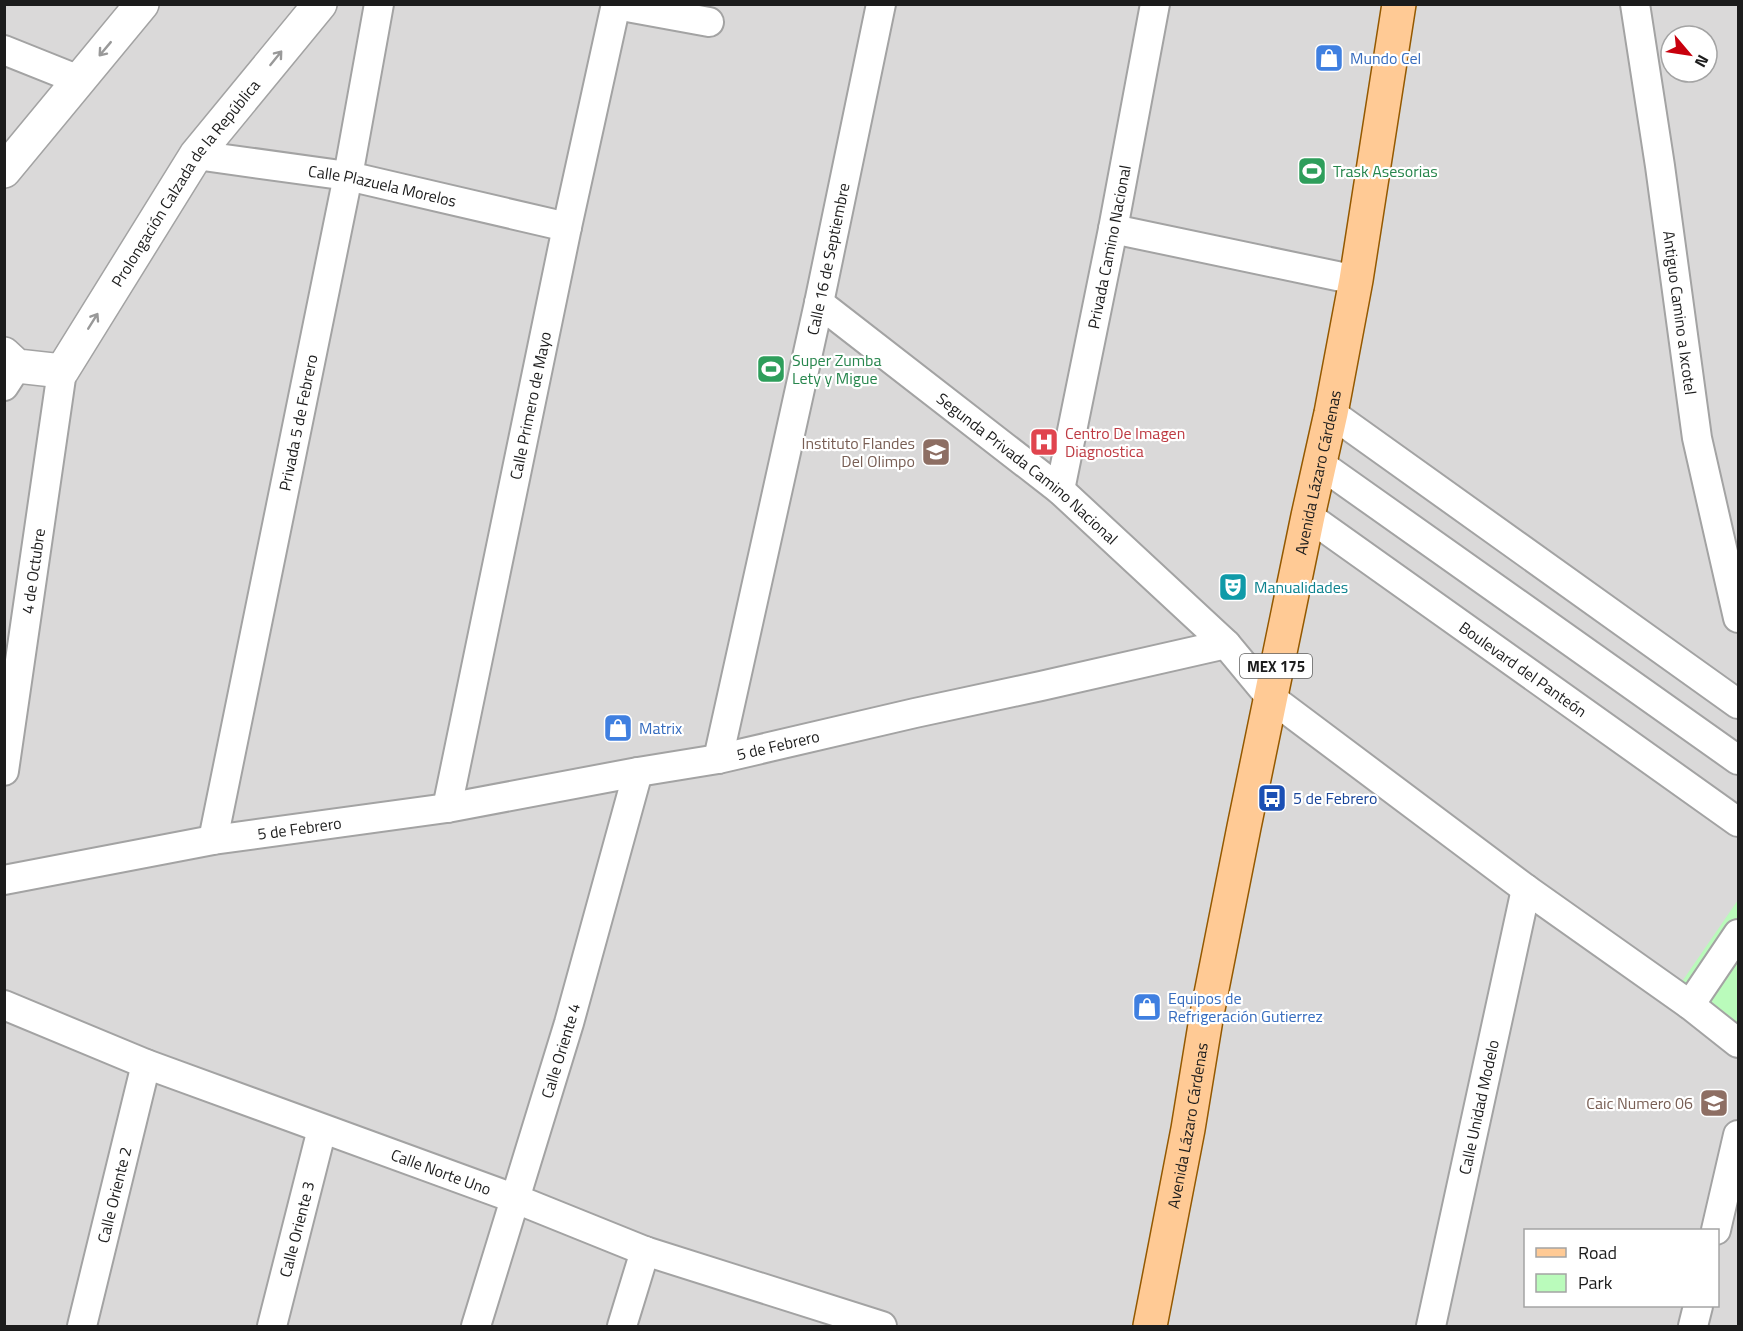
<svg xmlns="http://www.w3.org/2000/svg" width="1743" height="1331" font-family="'Titillium Web',sans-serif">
	<rect width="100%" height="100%" fill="#eee9e1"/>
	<path fill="#dad9d9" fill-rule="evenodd" d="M5 5H1738V1326H5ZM1671 36H1707V72H1671ZM1526 1230H1718V1306H1526Z"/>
	<polygon fill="#bafbbb" points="1738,900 1738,1050 1668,1002"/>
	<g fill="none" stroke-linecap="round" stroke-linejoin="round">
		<g stroke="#a3a3a3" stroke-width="32">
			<g id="minor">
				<path id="s1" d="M1635 4 1660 166 1697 438 1738 618"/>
				<polyline points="616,5 709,22"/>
				<polyline points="4,50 79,80"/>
				<path id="s2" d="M196 155 348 176 567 227"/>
				<polyline points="1113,229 1356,280"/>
				<path id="s3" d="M819 303 1060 490 1226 644 1270 697 1526 889 1690 1005 1738 1043"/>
				<polyline points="4,386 17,366"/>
				<polyline points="1331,413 1738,704"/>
				<polyline points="1320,464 1738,760"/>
				<path id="s4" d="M1060 490 1113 229 1155 4"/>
				<path id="s5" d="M1308 516 1738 822"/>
				<path id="s6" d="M718 759 819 303 881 4"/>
				<path id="s7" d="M4 771 62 371"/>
				<path id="s8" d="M447 808 567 227 616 4"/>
				<path id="s9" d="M213 840 348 176 379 4"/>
				<path id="s10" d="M4 880 213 840 447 808 638 772 718 759 915 713 1041 686 1226 644"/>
				<path id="s11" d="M4 1005 146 1064 516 1199 645 1251 882 1326"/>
				<polyline points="1690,1005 1738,934"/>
				<polyline points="1716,1230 1738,1135"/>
				<path id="s12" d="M82 1326 146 1064"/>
				<path id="s13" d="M272 1326 322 1129"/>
				<path id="s14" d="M476 1326 569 1023 638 772"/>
				<polyline points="622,1326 645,1251"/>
				<path id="s15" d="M1431 1326 1526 889"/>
				<polyline points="1693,1326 1698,1306"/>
			</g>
		</g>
		<g stroke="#a3a3a3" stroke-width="36">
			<g id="tertiary">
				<polyline points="4,171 142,4"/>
				<path id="s16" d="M4 354 17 366 62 371 196 155 320 4"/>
			</g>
		</g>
		<g stroke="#945900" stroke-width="36">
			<g id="primary">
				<path id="s17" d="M1150 1326 1188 1129 1206 1019 1244 827 1308 516 1331 413 1356 280 1399 4"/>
			</g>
		</g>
		<use href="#minor" stroke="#fff" stroke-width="28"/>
		<use href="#tertiary" stroke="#fff" stroke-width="33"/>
		<use href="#primary" stroke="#ffca95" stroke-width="33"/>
	</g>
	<defs><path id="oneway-shaft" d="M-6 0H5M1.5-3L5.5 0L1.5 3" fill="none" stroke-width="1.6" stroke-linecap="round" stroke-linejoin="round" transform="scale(1.5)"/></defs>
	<g stroke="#999">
		<use href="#oneway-shaft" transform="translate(105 49) rotate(130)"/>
		<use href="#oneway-shaft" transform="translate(276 58) rotate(-51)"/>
		<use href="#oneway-shaft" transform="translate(93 321) rotate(-58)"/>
	</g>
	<defs>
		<g id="shop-square" transform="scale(1.5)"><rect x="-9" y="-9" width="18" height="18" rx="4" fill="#3f7fe0" stroke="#fff"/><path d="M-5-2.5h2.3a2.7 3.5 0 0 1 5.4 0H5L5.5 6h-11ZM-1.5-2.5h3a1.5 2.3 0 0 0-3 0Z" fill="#fff"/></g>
		<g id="stadium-square" transform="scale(1.5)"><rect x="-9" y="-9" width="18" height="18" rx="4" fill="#2e9e5b" stroke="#fff"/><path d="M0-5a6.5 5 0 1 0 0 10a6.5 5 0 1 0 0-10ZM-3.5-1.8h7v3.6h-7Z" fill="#fff"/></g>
		<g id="hospital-square" transform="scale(1.5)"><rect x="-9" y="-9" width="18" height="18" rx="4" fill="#e0444e" stroke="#fff"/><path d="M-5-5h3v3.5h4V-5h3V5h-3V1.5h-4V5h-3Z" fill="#fff"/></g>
		<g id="school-square" transform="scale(1.5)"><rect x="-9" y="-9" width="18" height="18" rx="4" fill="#8d6e63" stroke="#fff"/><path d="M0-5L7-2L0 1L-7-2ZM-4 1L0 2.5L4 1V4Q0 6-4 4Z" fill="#fff"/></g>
		<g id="theatre-square" transform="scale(1.5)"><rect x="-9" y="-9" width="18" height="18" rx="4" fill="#0f9aa8" stroke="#fff"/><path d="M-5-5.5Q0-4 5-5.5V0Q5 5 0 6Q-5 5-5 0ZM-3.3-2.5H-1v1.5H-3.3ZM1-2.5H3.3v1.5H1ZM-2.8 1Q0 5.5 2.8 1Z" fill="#fff"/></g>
		<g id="bus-square" transform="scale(1.5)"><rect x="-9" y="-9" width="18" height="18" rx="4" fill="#1a4fb4" stroke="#fff"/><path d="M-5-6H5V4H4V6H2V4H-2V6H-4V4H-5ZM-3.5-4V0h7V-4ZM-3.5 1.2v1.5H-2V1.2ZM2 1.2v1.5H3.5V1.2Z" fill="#fff"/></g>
	</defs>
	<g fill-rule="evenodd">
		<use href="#shop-square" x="1329" y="58"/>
		<use href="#stadium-square" x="1312" y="171"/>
		<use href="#stadium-square" x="771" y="369"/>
		<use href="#hospital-square" x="1044" y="442"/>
		<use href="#school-square" x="936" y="452"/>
		<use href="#theatre-square" x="1233" y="587"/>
		<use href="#shop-square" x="618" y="728"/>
		<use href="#bus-square" x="1272" y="798"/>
		<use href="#shop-square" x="1147" y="1007"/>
		<use href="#school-square" x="1714" y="1103"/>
	</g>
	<g text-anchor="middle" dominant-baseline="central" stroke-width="4.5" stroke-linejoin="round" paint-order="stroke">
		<rect fill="#fff" stroke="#606060" stroke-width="1.5" x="1240" y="654" width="72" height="24" rx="4.5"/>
		<g font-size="15" font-weight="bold" fill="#1c1c1c">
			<text x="1276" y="666">MEX 175</text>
		</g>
		<g font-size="16" fill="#366cbe" stroke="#fff" text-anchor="start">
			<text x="1350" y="58">Mundo Cel</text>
			<text x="639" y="728">Matrix</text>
			<text x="1168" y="998">Equipos de<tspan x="1168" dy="18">Refrigeración Gutierrez</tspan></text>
		</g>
		<g font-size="16" fill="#27864d" stroke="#fff" text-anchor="start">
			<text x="1333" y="171">Trask Asesorias</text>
			<text x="792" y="360">Super Zumba<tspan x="792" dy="18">Lety y Migue</tspan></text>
		</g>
		<g font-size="16" fill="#1c1c1c" stroke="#fff">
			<text stroke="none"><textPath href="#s16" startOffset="288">Prolongación Calzada de la República</textPath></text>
			<text stroke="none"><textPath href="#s2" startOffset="189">Calle Plazuela Morelos</textPath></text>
			<text stroke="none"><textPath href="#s4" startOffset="248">Privada Camino Nacional</textPath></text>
			<text stroke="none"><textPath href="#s6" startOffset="512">Calle 16 de Septiembre</textPath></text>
			<text stroke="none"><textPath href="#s1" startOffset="312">Antiguo Camino a Ixcotel</textPath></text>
			<text stroke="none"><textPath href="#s8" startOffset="411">Calle Primero de Mayo</textPath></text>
			<text stroke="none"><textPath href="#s9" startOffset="426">Privada 5 de Febrero</textPath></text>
			<text stroke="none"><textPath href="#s3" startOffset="266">Segunda Privada Camino Nacional</textPath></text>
			<text stroke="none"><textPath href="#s17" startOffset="870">Avenida Lázaro Cárdenas</textPath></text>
			<text stroke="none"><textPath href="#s7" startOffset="202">4 de Octubre</textPath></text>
			<text stroke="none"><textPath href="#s5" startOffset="264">Boulevard del Panteón</textPath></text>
			<text stroke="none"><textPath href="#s10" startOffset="786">5 de Febrero</textPath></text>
			<text stroke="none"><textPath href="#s10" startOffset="300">5 de Febrero</textPath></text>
			<text stroke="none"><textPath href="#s14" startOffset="288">Calle Oriente 4</textPath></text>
			<text stroke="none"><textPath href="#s15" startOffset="224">Calle Unidad Modelo</textPath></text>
			<text stroke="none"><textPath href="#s17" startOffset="204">Avenida Lázaro Cárdenas</textPath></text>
			<text stroke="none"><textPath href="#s11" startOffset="468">Calle Norte Uno</textPath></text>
			<text stroke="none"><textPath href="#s12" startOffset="135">Calle Oriente 2</textPath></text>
			<text stroke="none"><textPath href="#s13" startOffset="100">Calle Oriente 3</textPath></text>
		</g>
		<g font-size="16" fill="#be3a42" stroke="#fff" text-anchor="start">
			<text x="1065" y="433">Centro De Imagen<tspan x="1065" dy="18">Diagnostica</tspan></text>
		</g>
		<g font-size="16" fill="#785e54" stroke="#fff" text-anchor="end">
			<text x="915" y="443">Instituto Flandes<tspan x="915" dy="18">Del Olimpo</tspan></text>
			<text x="1693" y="1103">Caic Numero 06</text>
		</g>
		<g font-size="16" fill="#0d838f" stroke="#fff" text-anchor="start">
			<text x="1254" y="587">Manualidades</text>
		</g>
		<g font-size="16" fill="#164399" stroke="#fff" text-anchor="start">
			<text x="1293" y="798">5 de Febrero</text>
		</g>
	</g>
	<rect width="1743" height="1331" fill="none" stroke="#1c1c1c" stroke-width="12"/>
	<rect x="1524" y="1229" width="195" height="78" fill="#ffffff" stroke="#a4a4a4" stroke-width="1.5"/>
	<rect x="1536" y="1248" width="30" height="9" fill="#ffca95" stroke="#a4a4a4" stroke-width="1.5"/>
	<text x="1578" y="1259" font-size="18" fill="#1c1c1c">Road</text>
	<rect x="1536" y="1274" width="30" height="18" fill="#bafbbb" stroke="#a4a4a4" stroke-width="1.5"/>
	<text x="1578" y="1289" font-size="18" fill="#1c1c1c">Park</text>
	<g transform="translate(1689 54) rotate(119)"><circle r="28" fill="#ffffff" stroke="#a4a4a4" stroke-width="1.5"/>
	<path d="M0-4.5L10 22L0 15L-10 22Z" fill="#c8000d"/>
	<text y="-9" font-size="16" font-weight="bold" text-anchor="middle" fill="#1c1c1c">N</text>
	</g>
</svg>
